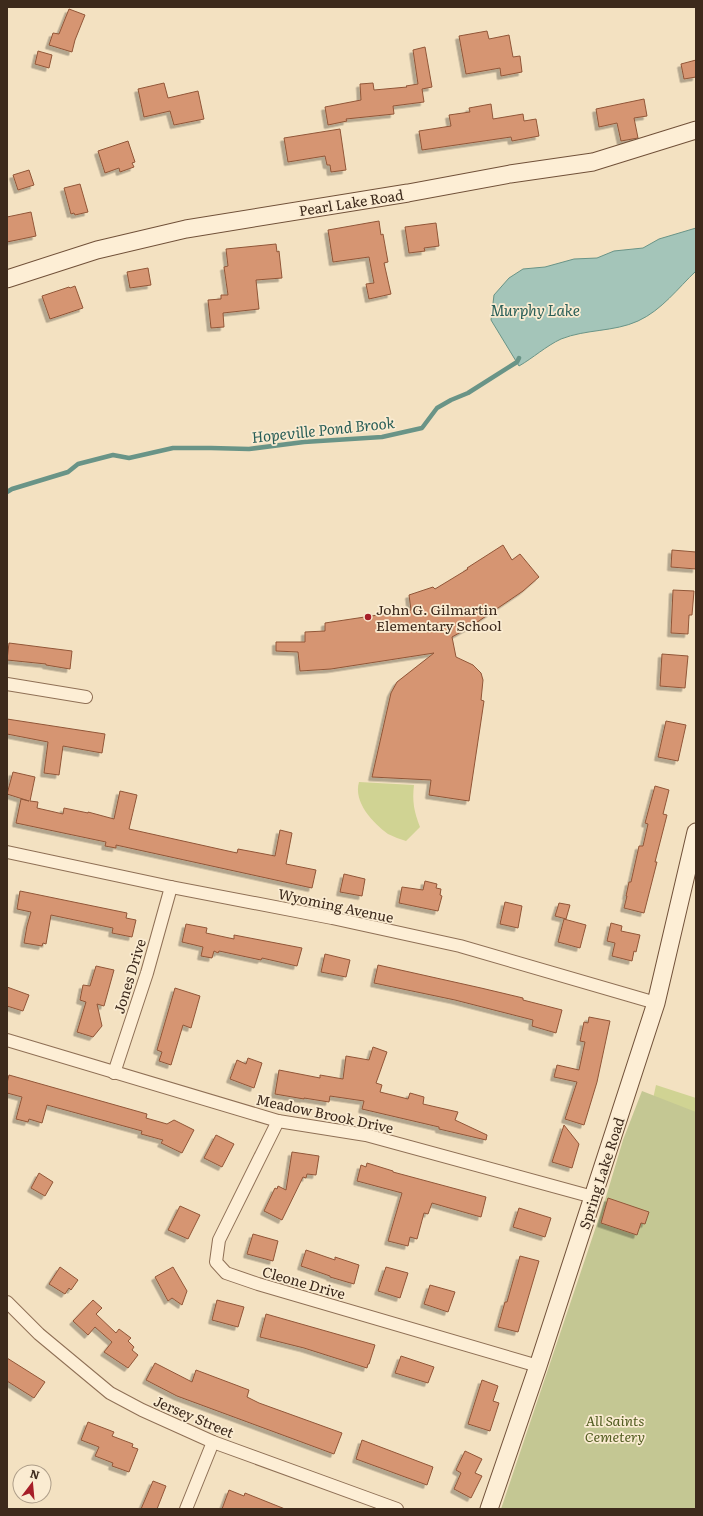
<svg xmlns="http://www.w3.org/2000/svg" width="703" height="1516" font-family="Literata,serif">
	<defs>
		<filter id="shadow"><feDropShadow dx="-3.5" dy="3.5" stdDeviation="0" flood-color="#0004"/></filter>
	</defs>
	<rect width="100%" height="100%" fill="#f3e1c1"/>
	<g fill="#d0d393">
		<path d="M359 782 414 785C412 801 414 812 420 827L406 841C400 839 394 837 388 834 373 823 353 802 359 782Z"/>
		<polygon points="656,1085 696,1098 696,1122 651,1108"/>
	</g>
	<polygon fill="#c4c793" points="642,1091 696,1112 696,1509 501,1509 606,1197 623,1140"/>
	<path fill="#a4c5b9" stroke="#699487" d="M696 228V271C678 288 662 310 638 321 614 332 586 329 561 339 546 346 533 358 519 366L491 320 494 295 509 278 523 269 545 267 574 259 597 258 614 251 643 248 659 239Z"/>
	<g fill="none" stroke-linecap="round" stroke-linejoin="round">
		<polyline stroke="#699487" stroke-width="4.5" points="7,492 12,489 68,472 78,464 113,455 129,458 173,448 211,448 249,449 304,442 382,437 422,428 437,408 451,400 468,393 517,362 519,358"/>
	</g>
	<g fill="#d69572" stroke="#915638" filter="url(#shadow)">
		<polygon points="69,9 85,15 75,40 72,52 49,45 53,33 59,34"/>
		<polygon points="487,31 489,39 509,35 513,57 520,56 522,72 501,76 500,68 466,74 459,36"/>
		<polygon points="425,47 432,87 422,89 424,102 393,106 394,114 346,119 347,121 328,125 325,107 361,100 360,84 373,83 374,90 407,87 406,86 418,84 413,50"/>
		<polygon points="38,51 52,55 49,68 35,64"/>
		<polygon points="696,60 696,77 684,79 681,64"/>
		<polygon points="164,83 168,98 198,91 204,119 174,125 170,111 144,117 138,89"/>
		<polygon points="644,99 647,116 634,118 638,138 621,141 617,123 599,127 596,109"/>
		<polygon points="491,104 493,119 523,114 524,121 536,119 539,136 512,141 511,137 422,150 419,131 451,126 449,115 470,112 469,108"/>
		<polygon points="340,129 346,170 331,172 330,165 327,165 325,156 288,162 284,138"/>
		<polygon points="128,141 135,162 132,163 134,167 120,172 119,168 105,173 98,151"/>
		<polygon points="29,170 34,185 18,190 13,175"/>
		<polygon points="80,184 88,212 75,215 74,213 71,214 64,188"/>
		<polygon points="31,212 36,236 7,242 7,217"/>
		<polygon points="379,221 381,235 383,234 388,262 384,263 391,294 369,299 366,284 374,283 369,257 333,262 328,230"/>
		<polygon points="436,223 439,246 424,248 425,251 409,253 405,227"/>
		<polygon points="276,244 277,252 279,251 282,278 256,280 259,309 223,313 224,327 211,328 208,300 221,299 221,295 228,295 224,267 228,266 226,249"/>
		<polygon points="148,268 151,285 130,288 127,272"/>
		<polygon points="75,286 83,308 50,319 42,296 69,287 70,288"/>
		<polygon points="503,545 512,560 520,554 539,577 523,591 470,627 452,637 456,657 473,665 481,673 483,680 481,700 484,701 469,801 429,795 431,780 372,777 391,693 397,682 434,653 331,669 300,671 298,652 276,651 276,642 305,642 305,632 325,631 325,623 411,610 409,595 433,587 435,589 468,569 467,568"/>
		<polygon points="672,550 696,552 696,569 671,567"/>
		<polygon points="673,590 694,591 692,615 689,615 688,634 671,633"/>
		<polygon points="9,643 72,651 70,669 46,665 46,664 7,660"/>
		<polygon points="662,654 688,656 685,688 660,686"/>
		<polygon points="7,719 105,734 102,753 63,746 59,775 44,773 48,742 7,734"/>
		<polygon points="666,721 686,725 678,761 658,757"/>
		<polygon points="13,772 35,777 30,801 38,802 37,808 63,814 64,808 88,813 88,812 114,819 120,791 137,795 129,829 237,853 238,849 275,856 280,830 292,833 286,864 316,870 312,888 116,845 116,848 105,846 106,842 16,823 21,799 29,801 7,794"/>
		<polygon points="655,786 669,790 663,814 667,815 655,862 657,862 644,913 624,908 627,896 626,896 629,882 631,882 639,846 643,846 648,824 645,823"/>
		<polygon points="344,874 365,879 362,896 340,892"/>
		<polygon points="425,881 437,884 436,888 441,889 440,895 442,896 438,911 399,903 402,887 423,890"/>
		<polygon points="20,891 127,913 126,918 136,920 132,937 112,933 113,928 51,915 46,944 43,943 42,946 24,943 27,926 31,912 17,909"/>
		<polygon points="505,902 522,906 518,928 500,924"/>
		<polygon points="559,903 570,905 566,919 555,916"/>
		<polygon points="564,919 586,925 580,948 558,942"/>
		<polygon points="611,923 622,926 621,931 640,935 636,952 634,951 632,961 612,956 615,943 607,941"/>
		<polygon points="186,924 207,928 206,933 234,939 234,935 302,948 297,966 262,958 261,960 219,951 218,953 214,951 212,958 201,956 203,947 182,942"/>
		<polygon points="325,954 350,960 346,977 321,972"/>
		<polygon points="378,965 481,988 523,998 523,1000 562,1010 556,1033 532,1026 533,1020 455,1000 374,983"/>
		<polygon points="96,966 114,970 104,1006 97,1004 102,1026 93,1037 77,1032 86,1002 80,1000 83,985 90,986"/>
		<polygon points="7,987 29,995 23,1011 7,1006"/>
		<polygon points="175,988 200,996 191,1028 183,1025 171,1065 159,1061 162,1052 157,1050"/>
		<polygon points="589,1017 610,1021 597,1082 584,1125 565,1119 577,1082 554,1077 557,1065 579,1070 585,1042 580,1041 584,1022 588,1023"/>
		<polygon points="373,1047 387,1052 376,1083 382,1085 380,1092 408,1099 410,1093 424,1097 423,1104 458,1112 455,1120 487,1135 486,1140 439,1129 439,1127 362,1109 364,1101 330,1096 329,1102 304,1098 304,1099 275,1094 279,1070 320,1078 320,1075 343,1079 346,1056 369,1060"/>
		<polygon points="248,1058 262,1063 254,1088 230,1079 237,1060 246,1064"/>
		<polygon points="9,1075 147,1114 146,1118 167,1124 174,1120 194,1130 182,1153 161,1143 163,1140 141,1134 142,1131 47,1105 42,1123 29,1119 28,1122 16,1119 22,1097 7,1093 7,1083"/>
		<polygon points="564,1125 579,1144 572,1168 552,1162"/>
		<polygon points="216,1135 234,1144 222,1167 204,1158"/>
		<polygon points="292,1152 319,1156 316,1175 307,1174 306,1178 303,1177 282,1220 264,1211 275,1188 277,1189 278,1186 286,1190"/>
		<polygon points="367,1163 393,1171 393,1172 486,1197 481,1217 432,1203 428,1214 424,1213 417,1239 410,1237 408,1246 388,1241 402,1193 357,1181 361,1165 366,1167"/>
		<polygon points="39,1173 53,1182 45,1196 31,1188"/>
		<polygon points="608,1198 649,1212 645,1224 641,1223 637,1235 601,1223"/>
		<polygon points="180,1206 200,1215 188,1239 168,1230"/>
		<polygon points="519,1208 551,1218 545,1237 513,1227"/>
		<polygon points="253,1234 278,1241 273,1261 247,1254"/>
		<polygon points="306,1250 335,1260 335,1257 359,1265 354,1284 330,1277 330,1276 301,1266"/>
		<polygon points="520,1256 539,1261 518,1332 498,1327 505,1302 507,1302"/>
		<polygon points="60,1267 78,1280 71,1290 69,1288 65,1294 49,1284"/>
		<polygon points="173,1267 187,1291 182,1305 172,1298 168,1301 155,1277"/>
		<polygon points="386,1267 408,1273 400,1298 378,1291"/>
		<polygon points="430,1285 455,1292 448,1312 424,1304"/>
		<polygon points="93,1300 102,1308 96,1314 116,1333 119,1329 131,1338 128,1341 134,1347 132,1350 138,1355 128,1368 104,1352 112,1342 95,1327 88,1335 73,1321"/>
		<polygon points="217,1300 244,1307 238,1327 212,1320"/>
		<polygon points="266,1314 375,1345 369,1364 368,1364 367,1368 304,1348 260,1337"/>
		<polygon points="401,1356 434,1367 428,1383 395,1373"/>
		<polygon points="7,1358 45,1382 34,1398 7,1381"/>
		<polygon points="155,1363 192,1382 196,1370 249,1390 247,1397 259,1403 342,1433 334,1454 177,1396 146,1380"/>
		<polygon points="482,1380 498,1386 493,1401 499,1403 490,1431 468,1424"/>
		<polygon points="88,1422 114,1432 112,1436 133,1444 132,1447 138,1449 129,1472 112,1466 113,1463 95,1456 99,1447 81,1440"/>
		<polygon points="362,1440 433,1467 427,1485 356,1459"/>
		<polygon points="465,1451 482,1459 475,1473 482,1476 471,1498 454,1489 461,1473 456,1470"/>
		<polygon points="153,1481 166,1486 157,1509 141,1509"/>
		<polygon points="229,1490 244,1496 245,1493 285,1509 222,1509"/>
	</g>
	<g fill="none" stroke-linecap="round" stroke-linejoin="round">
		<g stroke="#8f7056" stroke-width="14">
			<g id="minor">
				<polyline points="7,684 86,697"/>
				<polyline points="7,852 171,887 332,918 460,946 656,1003"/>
				<polyline points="7,1040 278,1121 366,1135 593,1197"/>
				<polyline points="114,1073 147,973 171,887"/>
				<polyline points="278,1121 219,1240 216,1262 226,1273 258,1284 538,1366"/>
				<polyline points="7,1302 39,1334 110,1393 142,1410 213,1442 397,1509"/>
				<polyline points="186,1509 213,1442"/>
			</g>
		</g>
		<g stroke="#715139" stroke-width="19">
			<g id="secondary">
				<polyline points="7,279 97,250 186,229 408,193 510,174 593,162 696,130"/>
				<polyline points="489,1509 538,1366 656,1003 696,832"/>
			</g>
		</g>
		<use href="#minor" stroke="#fdeed5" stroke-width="12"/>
		<use href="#secondary" stroke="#fdeed5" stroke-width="17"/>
	</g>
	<circle fill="#a61e28" stroke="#faebd1" stroke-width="1.5" cx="368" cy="617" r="4"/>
	<g text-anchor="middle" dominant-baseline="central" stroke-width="3.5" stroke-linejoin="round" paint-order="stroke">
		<g font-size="14" fill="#3d2a1c" stroke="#faebd1">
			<text transform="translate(351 202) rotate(-9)">Pearl Lake Road</text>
			<text transform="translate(336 905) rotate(12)">Wyoming Avenue</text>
			<text transform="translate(129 976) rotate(-73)">Jones Drive</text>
			<text transform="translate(325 1113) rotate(12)">Meadow Brook Drive</text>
			<text transform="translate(601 1173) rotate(-72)">Spring Lake Road</text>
			<text transform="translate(304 1282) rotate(16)">Cleone Drive</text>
			<text transform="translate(194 1416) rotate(23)">Jersey Street</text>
		</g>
		<g font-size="14" fill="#3d2a1c" stroke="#faebd1" text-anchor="start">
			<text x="376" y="609">John G. Gilmartin<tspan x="376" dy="16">Elementary School</tspan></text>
		</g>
		<g font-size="14" font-style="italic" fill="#515c20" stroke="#faebd1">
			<text x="615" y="1420">All Saints<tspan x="615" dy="16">Cemetery</tspan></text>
		</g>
		<g font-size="15" font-style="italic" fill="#295e57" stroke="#faebd1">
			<text x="535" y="309">Murphy Lake</text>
			<text transform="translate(323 429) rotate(-6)">Hopeville Pond Brook</text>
		</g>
	</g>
	<rect width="703" height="1516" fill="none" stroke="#3d2a1c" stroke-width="16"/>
	<g transform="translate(32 1484) rotate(16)"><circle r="19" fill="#faebd1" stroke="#ae9e89"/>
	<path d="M0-3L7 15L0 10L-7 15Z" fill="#a61e28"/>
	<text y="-6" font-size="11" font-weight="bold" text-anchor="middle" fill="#3d2a1c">N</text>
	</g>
</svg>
